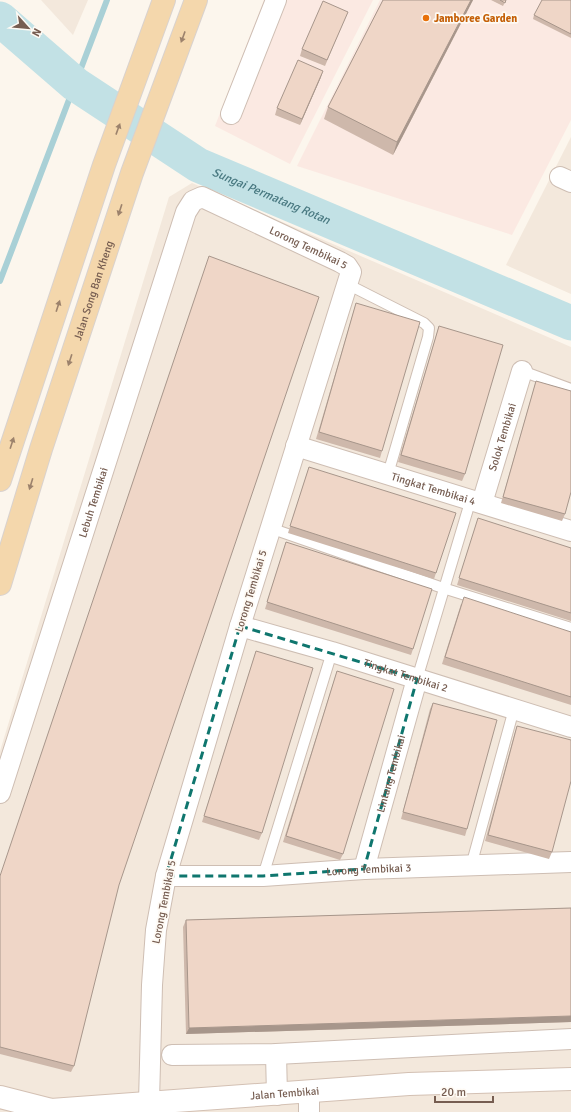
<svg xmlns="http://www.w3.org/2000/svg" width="571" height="1112" font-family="Signika,sans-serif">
	<rect width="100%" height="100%" fill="#fcf6ed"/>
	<g fill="#f3e8dc">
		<polygon points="41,0 88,0 73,35"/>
		<polygon points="571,137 571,294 506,265"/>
		<polygon points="192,183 571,347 571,1112 0,1112 0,751 169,197"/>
	</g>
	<g fill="#fbe9e2">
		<polygon points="264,0 373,0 290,164 215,126"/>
		<polygon points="380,0 571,0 571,120 512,235 297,166"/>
	</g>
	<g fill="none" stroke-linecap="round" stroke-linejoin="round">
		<polyline stroke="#a9d0d6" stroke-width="6" points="0,281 107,0"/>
		<path stroke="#c2e1e5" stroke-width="35" id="s1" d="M0 19 75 84 198 165 571 323"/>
		<g stroke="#cebeb3" stroke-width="12">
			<g id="lane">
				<polyline points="347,284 424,323 429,328 428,337 388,474"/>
				<polyline points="522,371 571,389"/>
				<polyline points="270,528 443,588 571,628"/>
				<polyline points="417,679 471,499"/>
				<polyline points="471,866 514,709"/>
				<polyline points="263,876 332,652"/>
			</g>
		</g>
		<g stroke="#cebeb3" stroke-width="22">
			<g id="street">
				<polyline points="231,114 276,0"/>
				<polyline points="560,177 571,182"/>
				<path id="s2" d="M296 446 571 531"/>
				<path id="s3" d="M482 503 522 371"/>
				<path id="s4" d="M240 626 332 652 571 727"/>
				<path id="s5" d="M0 793 186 212 193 201 202 197 340 262 347 266 351 272 240 626 166 876 156 930 152 985 149 1102"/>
				<path id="s6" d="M364 869 417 679"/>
				<path id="s7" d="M166 876H263L364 869 571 862"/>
				<polyline points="276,1054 277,1095"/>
				<polyline points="172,1055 276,1054 571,1039"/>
				<polyline points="309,1092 309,1112"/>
			</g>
		</g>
		<g stroke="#d3c0b3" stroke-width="24">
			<g id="secondary">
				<path id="s8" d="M0 1097 51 1110 409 1084 571 1079"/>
			</g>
		</g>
		<g stroke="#d9d2ce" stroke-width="24">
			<g id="primary">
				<polyline points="0,480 104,165 164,0"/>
				<path id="s9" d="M0 584 41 449 132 173 196 0"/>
			</g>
		</g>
		<use href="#lane" stroke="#fff" stroke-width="10"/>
		<use href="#street" stroke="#fff" stroke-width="20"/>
		<use href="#secondary" stroke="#fff" stroke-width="22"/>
		<use href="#primary" stroke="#f4d7ac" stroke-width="22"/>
	</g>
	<g fill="#ceb8ab">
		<polygon points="383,0 473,0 393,155 324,119 328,107"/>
		<polygon points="491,0 506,0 503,6"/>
		<polygon points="571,0 571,38 533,19 534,15"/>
		<polygon points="345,18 325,66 300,56 302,49"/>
		<polygon points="321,77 300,125 275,115 277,108"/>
		<polygon points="356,303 382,451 380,458 316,439"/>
		<polygon points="439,326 465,474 462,481 398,462"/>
		<polygon points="536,381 565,514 562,521 501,503"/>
		<polygon points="309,467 436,573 434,579 288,533"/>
		<polygon points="476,525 571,548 571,621 457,585"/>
		<polygon points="286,542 413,649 411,655 265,609"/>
		<polygon points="461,604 571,632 571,705 442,664"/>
		<polygon points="256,651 262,833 259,840 202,822"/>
		<polygon points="337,671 343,854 340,860 283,842"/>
		<polygon points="433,703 467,829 465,836 401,819 430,709"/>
		<polygon points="517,726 552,852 549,859 485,841 515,732"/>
		<polygon points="0,876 74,1066 71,1072 0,1054"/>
		<polygon points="571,908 571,1022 186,1034 183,927 186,920"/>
	</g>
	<g fill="#a7968b">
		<polygon points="471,0 473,0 393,155 397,142"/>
		<polygon points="323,71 321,77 300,125 302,119"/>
		<polygon points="571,1016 571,1022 186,1034 189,1028"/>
	</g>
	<g fill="#efd6c7" stroke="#a7968b">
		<polygon points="383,0 471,0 397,142 328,107"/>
		<polygon points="500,0 506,0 505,3"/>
		<polygon points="542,0 571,0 571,34 534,15"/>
		<polygon points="323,1 348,12 327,60 302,49"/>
		<polygon points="298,60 323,71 302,119 277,108"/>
		<polygon points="209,256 319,297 119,885 74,1066 0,1047 0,876"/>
		<polygon points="356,303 420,322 382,451 319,432"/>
		<polygon points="439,326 503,345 465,474 401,455"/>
		<polygon points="536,381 571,391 571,492 565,514 503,497"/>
		<polygon points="309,467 456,513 436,573 290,526"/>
		<polygon points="478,518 571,548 571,613 459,578"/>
		<polygon points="286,542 432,589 413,649 267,602"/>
		<polygon points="464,597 571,632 571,697 445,657"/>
		<polygon points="256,651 313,668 262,833 204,816"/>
		<polygon points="337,671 394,689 343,854 286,836"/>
		<polygon points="433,703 497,720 467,829 403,812"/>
		<polygon points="517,726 571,740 571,781 552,852 488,835"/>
		<polygon points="571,908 571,1016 189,1028 186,920"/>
	</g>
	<defs><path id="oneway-solid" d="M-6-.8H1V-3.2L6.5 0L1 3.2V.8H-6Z"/></defs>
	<g fill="#9c826c">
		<use href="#oneway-solid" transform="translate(183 37) rotate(110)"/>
		<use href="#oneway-solid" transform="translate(118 129) rotate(-70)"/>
		<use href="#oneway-solid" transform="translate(120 210) rotate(108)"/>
		<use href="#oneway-solid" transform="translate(58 306) rotate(-72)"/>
		<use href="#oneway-solid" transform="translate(70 360) rotate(108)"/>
		<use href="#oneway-solid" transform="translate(12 443) rotate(-72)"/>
		<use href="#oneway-solid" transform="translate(31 484) rotate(107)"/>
	</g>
	<path fill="none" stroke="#0f766e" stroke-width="3" stroke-dasharray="8 5" stroke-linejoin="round" d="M240 626 417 679 364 869 263 876H166Z"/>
	<circle fill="#e8710a" stroke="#fefaf4" stroke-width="1.5" cx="426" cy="18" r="4"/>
	<g text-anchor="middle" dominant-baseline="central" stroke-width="3.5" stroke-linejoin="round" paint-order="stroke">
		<g font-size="11" font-weight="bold" fill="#c56008" stroke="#fefaf4" text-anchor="start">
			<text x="434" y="18">Jamboree Garden</text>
		</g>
		<g font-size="11" fill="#765d51" stroke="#fefaf4">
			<text stroke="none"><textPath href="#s5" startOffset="751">Lorong Tembikai 5</textPath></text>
			<text stroke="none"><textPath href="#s9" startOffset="308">Jalan Song Ban Kheng</textPath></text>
			<text stroke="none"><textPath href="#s3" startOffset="69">Solok Tembikai</textPath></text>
			<text stroke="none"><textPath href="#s2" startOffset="144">Tingkat Tembikai 4</textPath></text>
			<text stroke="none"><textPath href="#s5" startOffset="305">Lebuh Tembikai</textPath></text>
			<text transform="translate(251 591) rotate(-73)">Lorong Tembikai 5</text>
			<text stroke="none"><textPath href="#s4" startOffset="173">Tingkat Tembikai 2</textPath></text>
			<text stroke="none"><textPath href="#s6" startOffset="99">Lintang Tembikai</textPath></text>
			<text stroke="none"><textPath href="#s7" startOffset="203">Lorong Tembikai 3</textPath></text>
			<text transform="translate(164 902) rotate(-79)">Lorong Tembikai 5</text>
			<text stroke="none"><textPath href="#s8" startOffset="287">Jalan Tembikai</textPath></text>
		</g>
		<g font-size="12" font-style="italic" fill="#487880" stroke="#fefaf4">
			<text stroke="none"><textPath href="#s1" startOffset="326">Sungai Permatang Rotan</textPath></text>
		</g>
	</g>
	<g transform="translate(28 28) rotate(117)" stroke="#fefaf4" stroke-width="3" paint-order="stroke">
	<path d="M0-3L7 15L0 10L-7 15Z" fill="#765d51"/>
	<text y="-6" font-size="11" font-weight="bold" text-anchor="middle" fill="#765d51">N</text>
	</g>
	<path d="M435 1096v6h58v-6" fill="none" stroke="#765d51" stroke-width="2"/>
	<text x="441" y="1096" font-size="12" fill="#765d51" stroke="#fefaf4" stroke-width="3" paint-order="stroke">20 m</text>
</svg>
